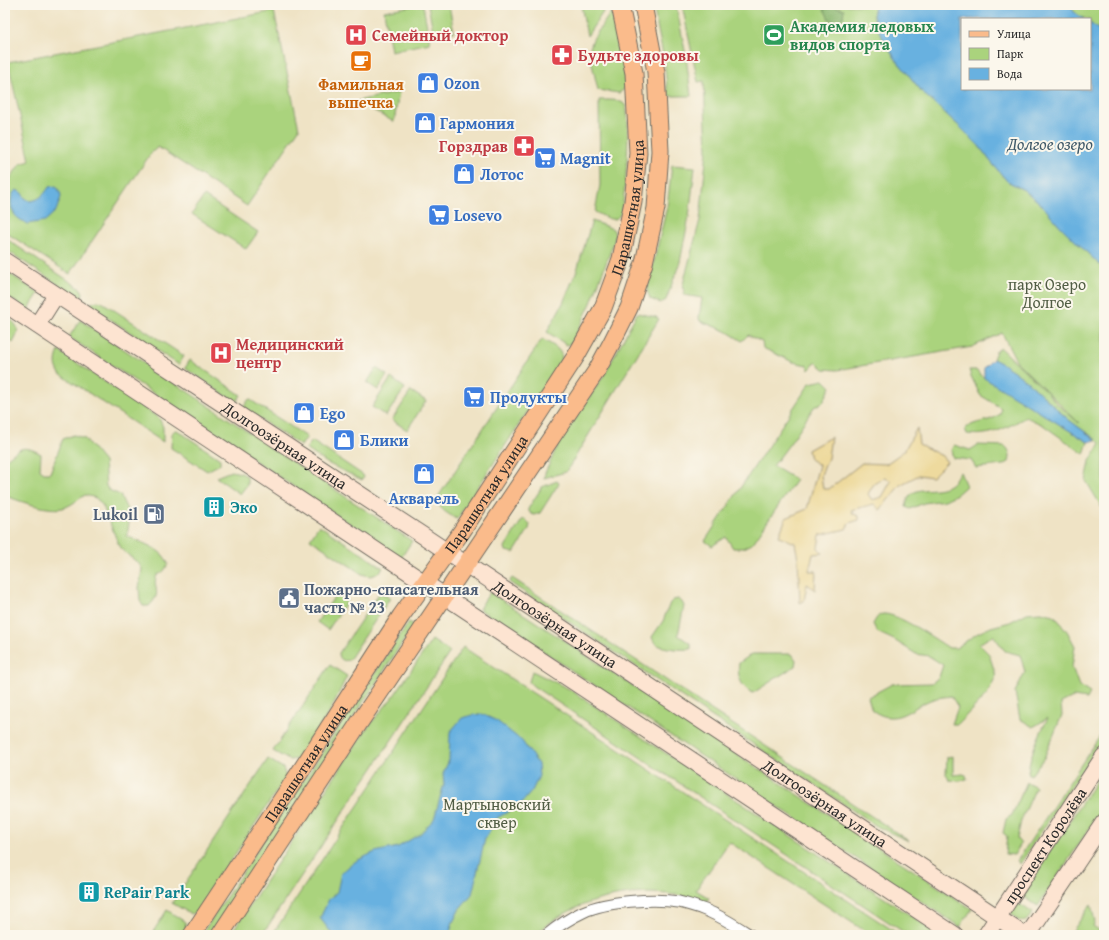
<svg xmlns="http://www.w3.org/2000/svg" width="1109" height="940" font-family="'Gentium Book Plus',serif">
	<rect width="100%" height="100%" fill="#fbf7ec"/>
	<filter id="ink" filterUnits="userSpaceOnUse"><feTurbulence type="fractalNoise" baseFrequency=".025" numOctaves="2"/><feDisplacementMap in="SourceGraphic" scale="8" xChannelSelector="R" yChannelSelector="G"/><feConvolveMatrix kernelMatrix="1 2 1 2 8 2 1 2 1" color-interpolation-filters="sRGB"/></filter>
	<filter id="wash" filterUnits="userSpaceOnUse"><feTurbulence type="fractalNoise" baseFrequency=".012" numOctaves="4" result="noise"/><feDisplacementMap in="SourceGraphic" scale="16" xChannelSelector="R" yChannelSelector="G"/><feGaussianBlur stdDeviation="0.9" result="paint"/><feColorMatrix in="noise" values="0 0 0 0 0 0 0 0 0 0 0 0 0 0 0 0 0 1.4 0 .05"/><feComposite in="paint" operator="in"/></filter>
	<g filter="url(#wash)">
		<rect width="100%" height="100%" fill="#efe3c5"/>
		<g fill="#aad37d" stroke="#6a7f54">
			<polygon points="417,5 423,5 430,43 391,51 384,11"/>
			<polygon points="428,5 449,5 454,32 434,36"/>
			<polygon points="581,5 601,5 603,12 587,36"/>
			<polygon points="653,5 676,5 686,56 691,96 668,96 664,60"/>
			<path d="M682 5H875L873 16 880 33 895 58 923 93 959 126 979 146 991 162 1007 181 1024 190 1040 203 1062 228 1104 269V511L1086 481 1090 461 1100 443C1093 436 1079 428 1069 420 1045 399 1022 372 993 359L996 351 1001 348 1048 393 1056 403 1079 423 1017 362 1002 333 972 347 837 370 824 369 816 362 809 370 807 365 793 362 763 348 762 342 748 335 742 341 726 331 700 321 699 318 702 298 683 295 684 289 682 288 700 220 707 150 704 81 698 82Z"/>
			<path d="M1069 5H1104V34L1090 23V19C1080 19 1075 13 1069 5Z"/>
			<polygon points="274,11 299,129 247,206 158,147 151,153 70,274 5,232 5,186 20,164 30,161 8,62"/>
			<polygon points="611,12 619,37 626,88 619,93 598,90 589,51 593,39"/>
			<polygon points="399,92 394,122 357,101"/>
			<path d="M599 100C606 100 621 99 625 105 632 114 625 199 621 212 620 215 618 218 615 219 610 221 600 214 595 212L600 185Z"/>
			<polygon points="672,165 695,167 689,217 680,262 666,300 661,303 650,299 647,290 667,207"/>
			<polygon points="204,196 258,232 246,249 192,214"/>
			<polygon points="592,221 613,229 615,234 614,242 591,303 572,343 567,345 547,332 563,303 577,270"/>
			<polygon points="5,238 81,289 83,293 81,300 5,249"/>
			<polygon points="5,271 39,293 28,310 5,295"/>
			<polygon points="98,301 102,302 184,356 179,365 89,305 93,302"/>
			<polygon points="637,313 656,317 659,319 566,472 544,478 545,473 559,443 606,372"/>
			<path d="M5 316C18 324 21 329 13 343L5 337Z"/>
			<polygon points="80,320 412,541 401,558 69,337"/>
			<path d="M542 339C550 344 562 348 562 359L457 519C449 514 436 509 438 497Z"/>
			<path d="M59 351 159 418 163 427V442L60 374C55 366 55 360 59 351Z"/>
			<polygon points="190,360 241,395 236,403 185,368"/>
			<polygon points="376,368 387,375 378,390 367,383"/>
			<path d="M969 370H976L980 375 1088 442 1084 454 1043 425 1026 417C1006 428 991 437 967 434L965 429C975 420 990 423 1000 414L1001 408 980 395 971 376Z"/>
			<polygon points="391,378 405,388 386,416 372,407"/>
			<polygon points="824,380 831,387 823,402 814,407 791,442 773,466 796,480 753,543 743,548 733,548 726,537 712,546 705,541 810,383"/>
			<polygon points="411,391 426,401 407,430 392,420"/>
			<polygon points="249,399 307,437 301,446 243,408"/>
			<polygon points="175,430 177,430 220,459 220,464 207,471 171,448 172,433"/>
			<path d="M74 435 85 439 104 462 106 486 109 490 120 495 130 516 127 536C141 543 163 548 168 564 165 570 163 573 157 575 151 589 164 591 149 606H143L140 601 139 588 142 569 139 564 120 548 103 506 96 498 85 495C79 499 73 504 66 507 50 513 21 501 5 496V460C20 448 23 444 41 454L40 470 44 473H50L63 439Z"/>
			<polygon points="312,441 363,475 364,477 362,480 327,463 306,449"/>
			<path d="M954 445 970 450 978 445 1005 446C1010 451 1011 455 1009 462L1003 465 976 468 971 460 953 458 951 450Z"/>
			<polygon points="231,471 241,473 247,476 247,485 240,494 216,477"/>
			<path d="M960 472 966 486 957 494 945 500 924 503 910 509 906 507C909 480 935 496 951 484 955 481 957 475 960 472Z"/>
			<polygon points="557,481 559,483 540,513 534,515 530,513 528,509 542,487"/>
			<polygon points="525,519 530,524 529,529 514,553 506,551 505,547 522,520"/>
			<path d="M319 525 383 568C377 575 372 578 362 574L310 539Z"/>
			<polygon points="512,578 909,841 878,827 509,582"/>
			<path d="M380 592 390 598 349 660C343 662 339 659 339 653Z"/>
			<polygon points="490,592 972,909 960,927 479,609"/>
			<polygon points="337,593 348,600 328,630 317,622"/>
			<path d="M678 599 682 602 684 606 678 635 691 644V649C683 650 661 649 655 643 654 642 652 638 652 637L663 621 670 603 673 600Z"/>
			<path d="M1041 612 1054 615 1067 631 1075 646 1072 667 1079 686 1090 693 1087 699 1073 697 1061 703 1062 715 1044 758 1031 775 1028 773C1030 754 1039 735 1048 718L1033 727 1020 719 1015 692 1025 672 1020 655 1005 651 993 635 979 644 989 654 996 676 987 694 958 724H952L958 707 951 696C945 697 939 697 933 699 910 707 897 728 872 710L868 697 892 684 932 683 939 677 943 665 929 656 916 654 894 640 877 632 873 624C876 619 878 614 884 614 899 614 935 639 949 648H956L978 633 991 627 1010 622 1027 613Z"/>
			<polygon points="409,622 414,625 210,935 201,935"/>
			<polygon points="432,640 450,652 262,935 230,935 367,728 393,697"/>
			<path d="M463 647 900 935H871L729 842 696 890 709 898 706 902C696 900 686 897 676 895 627 888 572 900 535 935H272Z"/>
			<path d="M752 654H792L796 660 795 666 753 693C740 687 737 675 739 663Z"/>
			<polygon points="330,665 347,676 330,711 298,759 289,760 273,751"/>
			<polygon points="532,671 569,689 940,935 908,935 533,686 529,682"/>
			<polygon points="1104,730 1104,737 1020,864 1017,861"/>
			<polygon points="953,756 953,775 963,774 966,775 967,779 959,781 949,780 946,774 947,757"/>
			<polygon points="268,759 283,768 286,777 197,912 191,914 172,903"/>
			<polygon points="1104,769 1104,806 1038,906 1021,895"/>
			<polygon points="1027,782 1036,787 1021,821 1017,839 1021,844 1014,855 1005,854 1007,836 1003,833 1006,819 1012,815"/>
			<path d="M1016 902 1033 913 1026 921C1020 923 1012 918 1011 911Z"/>
			<polygon points="1091,904 1095,922 1093,926 1102,932 1104,930 1104,935 1070,935"/>
			<polygon points="167,910 185,922 186,928 181,935 151,935"/>
		</g>
		<polygon fill="#87b56c" stroke="#59704c" points="829,5 844,9 843,18 835,22 829,19 824,9"/>
		<path fill="#eeda9e" stroke="#8c8264" fill-rule="evenodd" d="M917 428 919 444 942 456 947 462 932 477 919 475 900 485 880 510 874 504 851 510 853 514 859 516V520L849 523 846 529 820 535 818 548 823 553 813 554 809 571H816L815 590 807 584 804 601 800 603 798 559 795 543 779 536 786 518 807 509 819 465 810 459 808 450 831 437 828 458 821 475 823 489H829L862 463 886 464 904 451ZM885 477 891 481 882 497 872 500 868 494 874 484Z"/>
		<g fill="#68b1e0" stroke="#4a6e86">
			<polygon points="875,5 1069,5 1075,13 1084,19 962,19 962,89 1090,89 1090,23 1104,34 1104,269 1062,228 1040,203 1024,190 1007,181 991,162 979,146 959,126 923,93 895,58 880,33 873,16"/>
			<path d="M56 186 60 192 61 197 56 211 45 221 27 224C23 221 18 219 15 215 10 208 9 196 16 190L21 192 25 198 30 201C39 200 44 195 49 187Z"/>
			<path d="M993 359C1022 372 1045 399 1069 420 1078 427 1087 433 1096 440L1088 442 984 378V368Z"/>
			<polygon points="482,714 497,721 522,741 538,764 539,776 532,791 520,805 497,818 485,839 472,894 460,908 453,922 449,935 333,935 320,918 329,899 337,892 341,873 356,861 375,852 398,847 420,834 434,819 444,784 443,774 449,760 450,732 462,718 472,715"/>
		</g>
	</g>
	<g filter="url(#ink)">
		<g fill="none" stroke-linecap="round" stroke-linejoin="round">
			<g stroke="#706b61" stroke-width="13">
				<path id="street" d="M547 935C558 926 570 918 583 912 606 901 654 898 679 902 688 904 697 907 705 910 721 916 736 926 750 935"/>
			</g>
			<g stroke="#706b61" stroke-width="18">
				<g id="secondary">
					<path id="s1" d="M5 261 422 535 1024 935"/>
					<polyline points="5,304 955,935"/>
					<polyline points="37,325 56,295"/>
					<path id="s2" d="M986 935 1104 756"/>
					<polyline points="1028,935 1104,822"/>
				</g>
			</g>
			<g stroke="#706b61" stroke-width="19">
				<g id="primary">
					<path id="s3" d="M192 935 300 772 401 616 462 531 576 356 603 308 621 259 633 202 638 153 634 73 620 5"/>
					<polyline points="220,935 359,723 597,370 611,344 629,308 644,263 656,208 660,151 656,72 643,5"/>
				</g>
			</g>
			<use href="#street" stroke="#fff" stroke-width="11"/>
			<use href="#secondary" stroke="#fde4d1" stroke-width="16"/>
			<use href="#primary" stroke="#fabb8b" stroke-width="17"/>
		</g>
	</g>
	<defs>
		<g id="hospital-square" transform="scale(1.15)"><rect x="-9" y="-9" width="18" height="18" rx="4" fill="#e0444e" stroke="#fbf7ec"/><path d="M-5-5h3v3.5h4V-5h3V5h-3V1.5h-4V5h-3Z" fill="#fff"/></g>
		<g id="stadium-square" transform="scale(1.15)"><rect x="-9" y="-9" width="18" height="18" rx="4" fill="#2e9e5b" stroke="#fbf7ec"/><path d="M0-5a6.5 5 0 1 0 0 10a6.5 5 0 1 0 0-10ZM-3.5-1.8h7v3.6h-7Z" fill="#fff"/></g>
		<g id="pharmacy-square" transform="scale(1.15)"><rect x="-9" y="-9" width="18" height="18" rx="4" fill="#e0444e" stroke="#fbf7ec"/><path d="M-2-6h4v4h4v4h-4v4h-4v-4h-4v-4h4Z" fill="#fff"/></g>
		<g id="cafe-square" transform="scale(1.15)"><rect x="-9" y="-9" width="18" height="18" rx="4" fill="#e8710a" stroke="#fbf7ec"/><path d="M-5.5-4.5H6V0H3Q3 3.5 0 3.5H-2.5Q-5.5 3.5-5.5 0ZM3-3.2v2h1.7v-2ZM-6 4.5H4V6H-6Z" fill="#fff"/></g>
		<g id="shop-square" transform="scale(1.15)"><rect x="-9" y="-9" width="18" height="18" rx="4" fill="#3f7fe0" stroke="#fbf7ec"/><path d="M-5-2.5h2.3a2.7 3.5 0 0 1 5.4 0H5L5.5 6h-11ZM-1.5-2.5h3a1.5 2.3 0 0 0-3 0Z" fill="#fff"/></g>
		<g id="supermarket-square" transform="scale(1.15)"><rect x="-9" y="-9" width="18" height="18" rx="4" fill="#3f7fe0" stroke="#fbf7ec"/><path d="M-6-5.5h2.5l.6 2H6L4.5 2H-2.5L-4.4-4H-6ZM-1.5 3.2a1.3 1.3 0 1 0 .1 0ZM3 3.2a1.3 1.3 0 1 0 .1 0Z" fill="#fff"/></g>
		<g id="building-square" transform="scale(1.15)"><rect x="-9" y="-9" width="18" height="18" rx="4" fill="#0f9aa8" stroke="#fbf7ec"/><path d="M-4-6H4V6H1V3H-1V6H-4ZM-2.5-4.3h1.7v1.8h-1.7ZM.8-4.3h1.7v1.8H.8ZM-2.5-1h1.7V.8h-1.7ZM.8-1h1.7V.8H.8Z" fill="#fff"/></g>
		<g id="fuel-square" transform="scale(1.15)"><rect x="-9" y="-9" width="18" height="18" rx="4" fill="#5c6f8a" stroke="#fbf7ec"/><path d="M-5.5-6h7V0h2V4h1.3V-2.5L3-4.5l.8-.8L6-3V5H2.5V1h-1V6h-7ZM-4.2-4.7v3.2H.2V-4.7Z" fill="#fff"/></g>
		<g id="civic-square" transform="scale(1.15)"><rect x="-9" y="-9" width="18" height="18" rx="4" fill="#5c6f8a" stroke="#fbf7ec"/><path d="M-.6-6.5H3V-4.5H.6V-3L4-1V1h2V6H-6V1h2V-1L-.6-3ZM-1.2 2.5V6h2.4V2.5Z" fill="#fff"/></g>
	</defs>
	<g fill-rule="evenodd">
		<use href="#hospital-square" x="356" y="35"/>
		<use href="#stadium-square" x="774" y="35"/>
		<use href="#pharmacy-square" x="562" y="55"/>
		<use href="#cafe-square" x="361" y="61"/>
		<use href="#shop-square" x="428" y="83"/>
		<use href="#shop-square" x="425" y="123"/>
		<use href="#pharmacy-square" x="524" y="146"/>
		<use href="#supermarket-square" x="545" y="158"/>
		<use href="#shop-square" x="464" y="174"/>
		<use href="#supermarket-square" x="439" y="215"/>
		<use href="#hospital-square" x="221" y="353"/>
		<use href="#supermarket-square" x="474" y="397"/>
		<use href="#shop-square" x="304" y="413"/>
		<use href="#shop-square" x="344" y="440"/>
		<use href="#shop-square" x="424" y="474"/>
		<use href="#building-square" x="214" y="507"/>
		<use href="#fuel-square" x="154" y="514"/>
		<use href="#civic-square" x="289" y="598"/>
		<use href="#building-square" x="89" y="892"/>
	</g>
	<g text-anchor="middle" dominant-baseline="central" stroke-width="4" stroke-linejoin="round" paint-order="stroke">
		<g font-size="16" font-weight="bold" fill="#27864d" stroke="#fbf7ec" text-anchor="start">
			<text x="790" y="26">Академия ледовых<tspan x="790" dy="18">видов спорта</tspan></text>
		</g>
		<g font-size="16" font-weight="bold" fill="#be3a42" stroke="#fbf7ec" text-anchor="start">
			<text x="372" y="35">Семейный доктор</text>
			<text x="578" y="55">Будьте здоровы</text>
			<text x="508" y="146" text-anchor="end">Горздрав</text>
			<text x="236" y="344">Медицинский<tspan x="236" dy="18">центр</tspan></text>
		</g>
		<g font-size="16" font-weight="bold" fill="#366cbe" stroke="#fbf7ec" text-anchor="start">
			<text x="444" y="83">Ozon</text>
			<text x="440" y="123">Гармония</text>
			<text x="560" y="158">Magnit</text>
			<text x="480" y="174">Лотос</text>
			<text x="454" y="215">Losevo</text>
			<text x="490" y="397">Продукты</text>
			<text x="320" y="413">Ego</text>
			<text x="360" y="440">Блики</text>
			<text x="424" y="498" text-anchor="middle">Акварель</text>
		</g>
		<g font-size="16" font-weight="bold" fill="#c56008" stroke="#fbf7ec">
			<text x="361" y="84">Фамильная<tspan x="361" dy="18">выпечка</tspan></text>
		</g>
		<g font-size="16" fill="#2b2b2b" stroke="#fbf7ec">
			<text stroke="none"><textPath href="#s3" startOffset="854">Парашютная улица</textPath></text>
			<text stroke="none"><textPath href="#s1" startOffset="335">Долгоозёрная улица</textPath></text>
			<text stroke="none"><textPath href="#s3" startOffset="530">Парашютная улица</textPath></text>
			<text stroke="none"><textPath href="#s1" startOffset="659">Долгоозёрная улица</textPath></text>
			<text stroke="none"><textPath href="#s3" startOffset="206">Парашютная улица</textPath></text>
			<text stroke="none"><textPath href="#s1" startOffset="983">Долгоозёрная улица</textPath></text>
			<text stroke="none"><textPath href="#s2" startOffset="107">проспект Королёва</textPath></text>
		</g>
		<g font-size="16" fill="#515d44" stroke="#fbf7ec">
			<text x="1047" y="284">парк Озеро<tspan x="1047" dy="18">Долгое</tspan></text>
			<text x="497" y="804">Мартыновский<tspan x="497" dy="18">сквер</tspan></text>
		</g>
		<g font-size="16" font-weight="bold" fill="#0d838f" stroke="#fbf7ec" text-anchor="start">
			<text x="230" y="507">Эко</text>
			<text x="104" y="892">RePair Park</text>
		</g>
		<g font-size="16" font-weight="bold" fill="#4e5e75" stroke="#fbf7ec" text-anchor="end">
			<text x="138" y="514">Lukoil</text>
			<text x="304" y="589" text-anchor="start">Пожарно-спасательная<tspan x="304" dy="18">часть № 23</tspan></text>
		</g>
		<g font-size="17" font-style="italic" fill="#405a6a" stroke="#fbf7ec">
			<text x="1050" y="143">Долгое озеро</text>
		</g>
	</g>
	<rect width="1109" height="940" fill="none" stroke="#fbf7ec" stroke-width="20"/>
	<rect x="961" y="18" width="130" height="72" fill="#fbf7ec" stroke="#a8a59f"/>
	<rect x="969" y="31" width="20" height="6" fill="#fabb8b" stroke="#a8a59f"/>
	<text x="997" y="38" font-size="12" fill="#2b2b2b">Улица</text>
	<rect x="969" y="48" width="20" height="12" fill="#aad37d" stroke="#a8a59f"/>
	<text x="997" y="58" font-size="12" fill="#2b2b2b">Парк</text>
	<rect x="969" y="68" width="20" height="12" fill="#68b1e0" stroke="#a8a59f"/>
	<text x="997" y="78" font-size="12" fill="#2b2b2b">Вода</text>
</svg>
